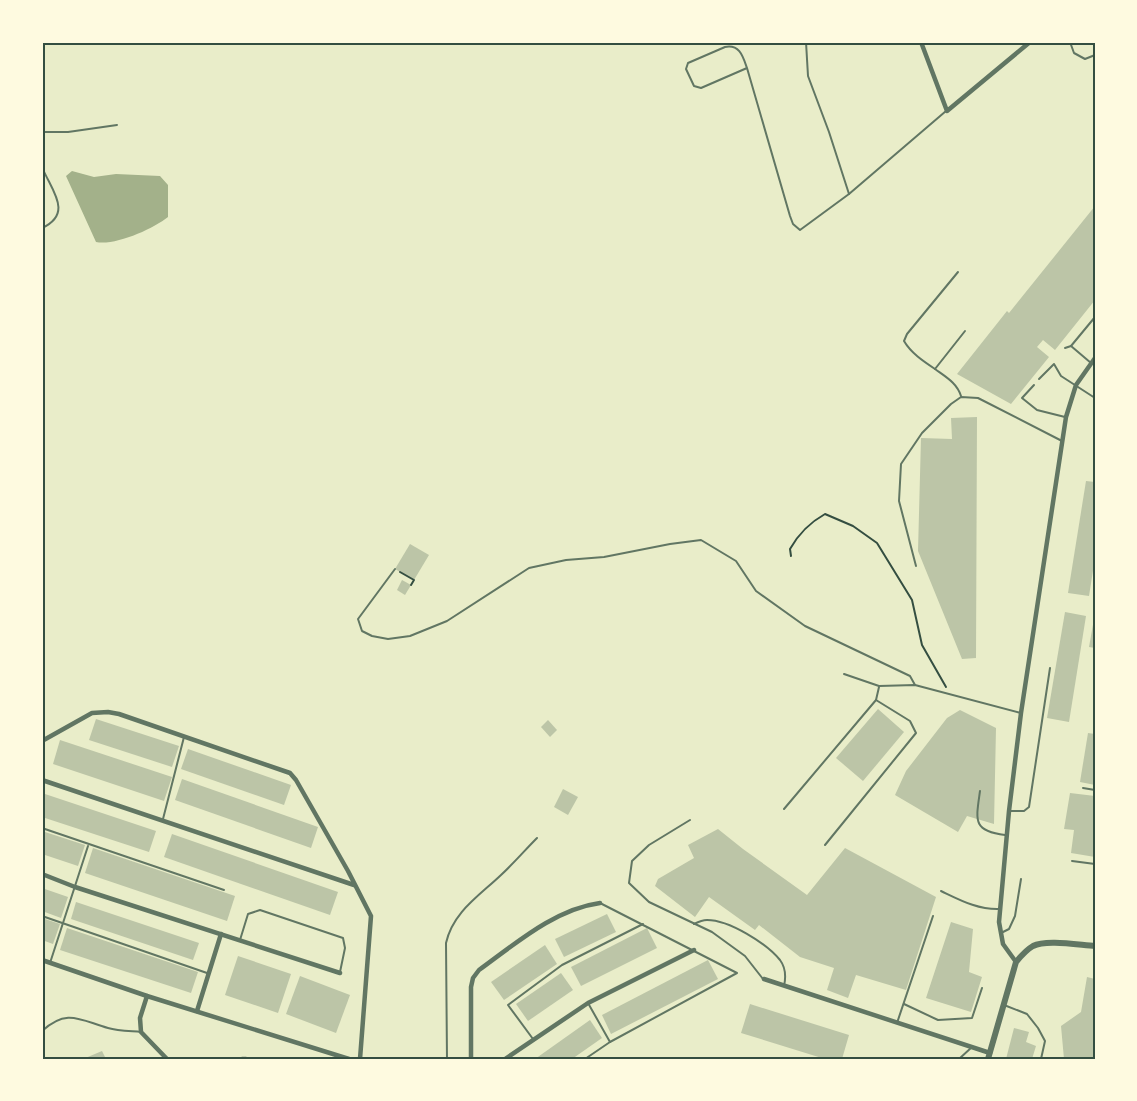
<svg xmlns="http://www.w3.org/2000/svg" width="1137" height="1101" font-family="'Nunito Sans',sans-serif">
	<rect width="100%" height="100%" fill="#e9edc9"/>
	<path fill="#a3b18a" d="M72 171 94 177 116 174 160 176 168 185V217C153 229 115 246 96 242L66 176Z"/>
	<g fill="#bcc5a7">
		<polygon points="1095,206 1095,300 1055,350 1043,340 1037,347 1049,357 1011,404 957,374 1007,311 1009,313"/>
		<polygon points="977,417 976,658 962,659 918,551 921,438 952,439 951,418"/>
		<polygon points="1086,481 1095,482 1095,558 1089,596 1068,593"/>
		<polygon points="410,544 429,555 414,580 395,569"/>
		<polygon points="402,580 411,585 405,595 397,590"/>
		<polygon points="1065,612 1086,616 1069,722 1047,718"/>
		<polygon points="1094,619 1095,619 1095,648 1089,647"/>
		<polygon points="878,709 904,732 863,781 836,758"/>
		<polygon points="960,710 996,728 994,824 967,816 958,832 895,795 906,771 947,718"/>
		<polygon points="96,719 179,746 172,767 89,740"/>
		<polygon points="548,720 557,730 550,737 541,727"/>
		<polygon points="1088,733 1095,734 1095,785 1080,782"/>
		<polygon points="60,740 172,777 164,801 53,764"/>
		<polygon points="188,749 291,785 284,805 181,769"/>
		<polygon points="182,779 318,827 311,848 175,800"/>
		<polygon points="563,789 578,797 568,815 554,807"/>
		<polygon points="42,793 156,831 149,852 42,817"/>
		<polygon points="1070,793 1095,796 1095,857 1071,853 1074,830 1064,829"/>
		<polygon points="718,829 743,849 807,895 845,848 936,897 906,990 856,975 848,998 827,990 834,968 800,957 759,925 755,930 709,897 695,917 655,886 658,879 694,858 688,845"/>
		<polygon points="42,831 85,845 78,866 42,854"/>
		<polygon points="172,834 338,892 330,915 164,857"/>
		<polygon points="93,848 235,896 227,921 85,873"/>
		<polygon points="42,888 68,897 61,918 42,911"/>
		<polygon points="76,902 199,943 193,960 71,919"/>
		<polygon points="607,914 616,932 564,957 555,939"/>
		<polygon points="42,918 60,924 53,944 42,940"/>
		<polygon points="951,922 973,929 969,972 982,977 971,1012 926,998"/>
		<polygon points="67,928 198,972 191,993 60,950"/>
		<polygon points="647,928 657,948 581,986 571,967"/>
		<polygon points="545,945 557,964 504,1000 491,982"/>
		<polygon points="238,956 291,974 278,1013 225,995"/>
		<polygon points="708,960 718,979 611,1034 602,1015"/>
		<polygon points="561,973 573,990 528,1021 516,1004"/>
		<polygon points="300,976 350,995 336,1033 286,1014"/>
		<polygon points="1087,977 1095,979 1095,1059 1064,1059 1061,1026 1081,1012"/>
		<polygon points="750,1004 849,1035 842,1059 825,1059 741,1033"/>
		<polygon points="590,1020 602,1038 572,1059 535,1059"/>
		<polygon points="1014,1028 1029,1032 1026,1042 1036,1046 1032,1059 1006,1059"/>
		<polygon points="102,1051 106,1059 83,1059"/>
	</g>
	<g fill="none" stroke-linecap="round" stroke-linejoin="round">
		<g stroke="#344e41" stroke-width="2">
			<path d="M791 556 790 549C799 533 809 523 825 514L853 526 877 543 912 600 922 645 946 687"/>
			<polyline points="400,572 414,580 411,585"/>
		</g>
		<g stroke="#617663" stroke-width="2">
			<polyline points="806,42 808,76 829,132 849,194"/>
			<polyline points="1070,42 1074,53 1085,59 1095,55"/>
			<path d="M747 68 701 88 694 86 686 69 688 63 725 47C740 44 743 57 747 68L790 216 793 224 800 230 849 194 946 111"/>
			<polyline points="42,132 68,132 117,125"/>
			<path d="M42 167C51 190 74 213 42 228"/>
			<polyline points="1071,346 1095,317"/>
			<polyline points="1065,348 1071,346 1091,363"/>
			<path d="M935 369C923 361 911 353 904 341L907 334 958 272"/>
			<polyline points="1039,379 1054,364 1061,376 1095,398"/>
			<polyline points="1034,385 1022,398 1037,410 1065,417"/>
			<path d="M961 396C957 383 946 377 935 369L965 331"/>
			<polyline points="1095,412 1095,415"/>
			<polyline points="916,566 899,501 901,464 922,433 951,404 961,397 978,398 1062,441"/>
			<polyline points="395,569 358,619 362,631 372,636 388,639 410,636 447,621 529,568 566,560 604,557 670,544 701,540 736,561 756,591 805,626 910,676 915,685"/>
			<polyline points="844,674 879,686 915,685 1021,713"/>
			<polyline points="1083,788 1095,790"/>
			<path d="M980 791C976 820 972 831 1005 835"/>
			<polyline points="784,809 876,700 879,687"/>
			<polyline points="1009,811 1024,811 1029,807 1050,668"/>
			<polyline points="163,819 184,737"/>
			<polyline points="690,820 649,845 632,861 629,883 649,902 712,932 745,956 763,979"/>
			<polyline points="42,828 224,890"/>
			<polyline points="825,845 916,733 910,721 876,700"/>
			<polyline points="1072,861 1095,864"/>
			<path d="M941 891C960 900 978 910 1000 909"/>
			<polyline points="42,916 207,973"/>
			<path d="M694 924C698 922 703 920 707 920 729 920 766 943 780 960 786 968 786 977 784 986"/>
			<polyline points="1001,933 1009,929 1015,916 1021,879"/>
			<polyline points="240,940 248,914 260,910 343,938 345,948 340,972"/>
			<polyline points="50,963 88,846"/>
			<polyline points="588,1003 610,1042"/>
			<polyline points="904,1004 938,1020 972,1018 982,988"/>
			<polyline points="1004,1005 1027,1014 1038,1028 1045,1041 1041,1059"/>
			<polyline points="897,1023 933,916"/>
			<path d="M42 1031C67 1008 80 1020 108 1028 118 1031 130 1031 141 1032"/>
			<polyline points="533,1039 508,1005 562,965 643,924"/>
			<path d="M447 1059 446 943C453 912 479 896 501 875 514 863 525 850 537 838"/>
			<polyline points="585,1059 610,1042 737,973 600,903"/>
			<polyline points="959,1059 972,1047"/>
		</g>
		<g stroke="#617663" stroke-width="4.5">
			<polyline points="921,42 947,111 1030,42"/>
			<polyline points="42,741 92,713 108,712 119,714 290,773 296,780 348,871 371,916 360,1059"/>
			<polyline points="42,780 354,885"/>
			<polyline points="42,874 75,887 340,973"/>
			<polyline points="42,960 147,996 349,1059"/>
			<polyline points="1016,962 1003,944 999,922 1009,811 1021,713 1066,417 1076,385 1095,358"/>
			<polyline points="764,979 990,1053"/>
			<polyline points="147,996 140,1018 141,1032 167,1059"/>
			<polyline points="197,1011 221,934"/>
			<polyline points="242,1059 246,1059"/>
			<path d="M471 1059V987L473 978 479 970C515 944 555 909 600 903"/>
			<polyline points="505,1059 588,1003 694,950"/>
		</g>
		<path stroke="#617663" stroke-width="6" d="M988 1059 1016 962C1021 956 1026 950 1033 946 1046 939 1079 945 1095 946"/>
	</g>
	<rect width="1137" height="1101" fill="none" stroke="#fefae0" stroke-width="87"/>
	<rect x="44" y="44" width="1050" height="1014" fill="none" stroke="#344e41" stroke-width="2"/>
</svg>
